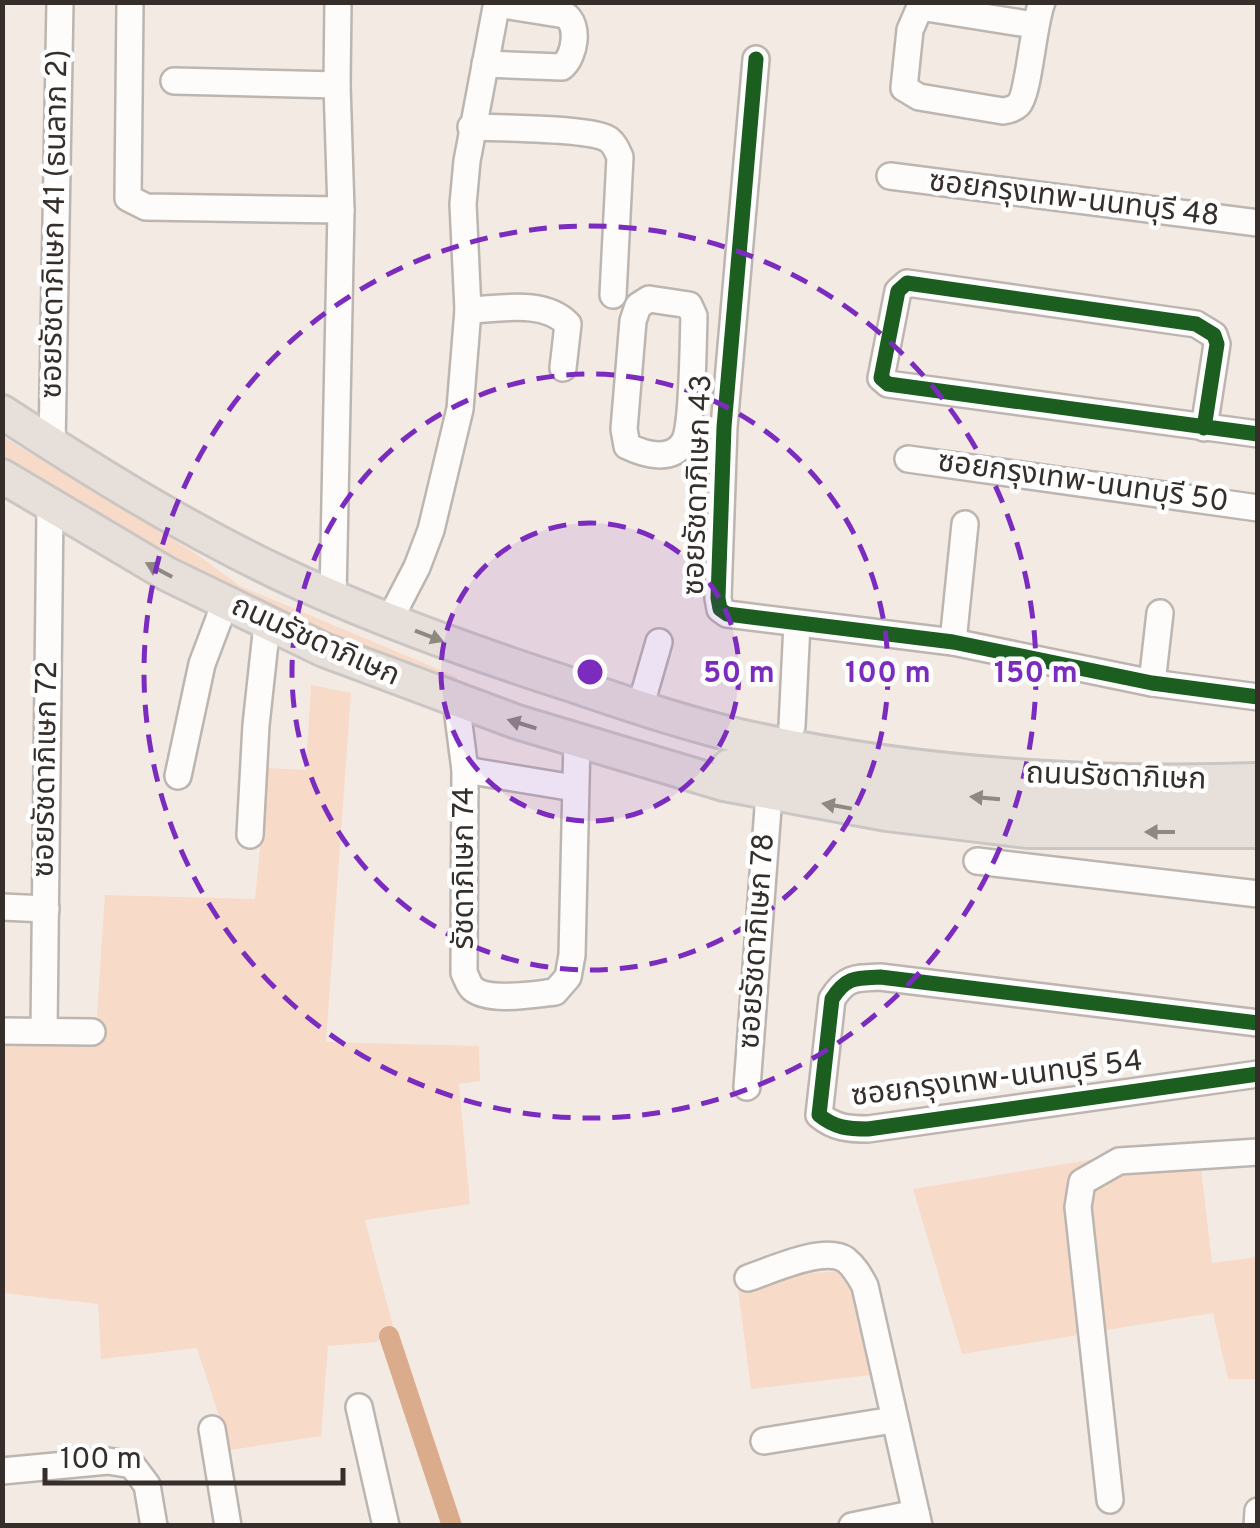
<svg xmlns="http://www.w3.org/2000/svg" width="1260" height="1528" font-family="Overpass,'Noto Sans Thai',sans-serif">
	<rect width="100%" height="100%" fill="#f3eae4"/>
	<g fill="#f7dbc8">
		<path d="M2 436 195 553 240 586 457 677 456 683C402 661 346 641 292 617 191 572 95 518 3 458Z"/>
		<polygon points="311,685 351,693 326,1042 479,1046 480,1081 459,1084 470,1204 365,1220 393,1326 376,1342 328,1346 321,1436 230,1450 197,1348 101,1359 98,1304 3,1293 2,1045 95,1045 105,895 255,899 268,768 306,770"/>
		<polygon points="1107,1157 1078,1174 1084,1334 962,1354 913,1189"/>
		<polygon points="1200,1160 1212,1263 1257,1257 1257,1379 1228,1379 1213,1313 1100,1331 1089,1192 1100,1176"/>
		<path d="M840 1271C863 1303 869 1336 871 1375L751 1389 738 1289 812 1273Z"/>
	</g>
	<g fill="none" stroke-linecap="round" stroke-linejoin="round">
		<polyline stroke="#daac8b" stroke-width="20" points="389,1336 452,1526"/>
		<g stroke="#bcb5b0" stroke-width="30">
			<g id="minor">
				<polyline points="130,2 128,198 146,207 341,210"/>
				<path d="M1034 25 920 7 910 30 904 88 919 97 1003 111C1009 110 1014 109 1018 105 1029 95 1033 24 1042 2"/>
				<polyline points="756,59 724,427 718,598 720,609 727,614 953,642 1152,683 1258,697"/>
				<path d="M485 64 562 67C575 56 580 25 565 15L497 4"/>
				<polyline points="174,81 337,85"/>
				<path d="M471 127C498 128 586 128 606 138 613 141 617 150 620 157L613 295"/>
				<polyline points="890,176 1258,223"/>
				<path d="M649 299 689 305 694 316C693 340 693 426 684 442 671 463 644 454 627 446L624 429 633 321 638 306Z"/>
				<path d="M468 310C501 309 543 299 568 324L563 368"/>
				<polyline points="1204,428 1217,344 1214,335 1196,324 907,283 898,291 882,373 881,378 888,384 1258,434"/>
				<polyline points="52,445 60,2"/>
				<polyline points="908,459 1258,508"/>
				<polyline points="333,597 341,210 337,85 338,2"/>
				<polyline points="389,621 417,567 431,530 460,409 468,310 463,204 467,161 497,2"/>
				<polyline points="953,642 965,524"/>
				<polyline points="1152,683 1160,613"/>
				<polyline points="644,694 659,642"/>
				<path d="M456 701 465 770 464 973C467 978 468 984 472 988 488 1003 535 994 555 992L568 977 572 955 577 740"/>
				<polyline points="792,726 797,624"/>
				<polyline points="465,770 574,788"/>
				<polyline points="178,776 202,664 225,603"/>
				<polyline points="250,835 256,725 267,624"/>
				<polyline points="977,861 1258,894"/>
				<polyline points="2,907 46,909"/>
				<path d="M1258 1023 880 977C855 978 846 977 832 999L819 1115C835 1128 848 1129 868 1129L1258 1074"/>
				<polyline points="2,1031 92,1032"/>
				<polyline points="44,1031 50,507"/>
				<polyline points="747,1087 769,795"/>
				<path d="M748 1278C772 1270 825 1245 846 1260 855 1267 860 1277 865 1286L919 1526"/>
				<polyline points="359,1407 386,1526"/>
				<polyline points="212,1429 228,1526"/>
				<polyline points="764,1441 893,1420"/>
				<polyline points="2,1471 108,1461 132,1465 147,1485 154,1526"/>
				<polyline points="1110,1500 1078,1207 1082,1182 1119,1161 1258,1152"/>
				<polyline points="852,1526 916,1513"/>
				<polyline points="1257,1526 1258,1511"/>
			</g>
		</g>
		<g stroke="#cbc6c3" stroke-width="38">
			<g id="major">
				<path d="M2 412C91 470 181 526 277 572 370 616 467 651 566 683 623 702 680 722 739 736 908 774 1084 786 1258 780"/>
				<polyline points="2,476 167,574 324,650 517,722 724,784 887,814 1028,831 1258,831"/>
				<path d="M729 766C787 774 846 785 904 792 1021 806 1140 809 1258 804"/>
			</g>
		</g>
		<use href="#minor" stroke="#fdfcfb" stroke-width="25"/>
		<use href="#major" stroke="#e7e0da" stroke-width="32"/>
		<g stroke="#fff" stroke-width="21">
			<g id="cycleway">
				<polyline points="756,59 724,427 718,598 720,609 727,614 953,642 1152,683 1258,697"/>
				<polyline points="1204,428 1217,344 1214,335 1196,324 907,283 898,291 882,373 881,378 888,384 1258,434"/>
				<path d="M1258 1023 880 977C855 978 846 977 832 999L819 1115C835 1128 848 1129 868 1129L1258 1074"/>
			</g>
		</g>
		<use href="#cycleway" stroke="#1b5e20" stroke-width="15"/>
	</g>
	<defs><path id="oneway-solid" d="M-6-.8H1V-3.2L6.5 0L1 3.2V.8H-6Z" transform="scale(2.5)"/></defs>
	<g fill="#8e8782">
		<use href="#oneway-solid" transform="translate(159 570) rotate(-152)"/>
		<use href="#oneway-solid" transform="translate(429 636) rotate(21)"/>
		<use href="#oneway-solid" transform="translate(522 724) rotate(-163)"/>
		<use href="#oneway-solid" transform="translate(985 798) rotate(-175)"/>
		<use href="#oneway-solid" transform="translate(837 806) rotate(-170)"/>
		<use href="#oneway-solid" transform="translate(1160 832) rotate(180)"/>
	</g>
	<circle cx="590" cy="672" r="149" fill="#7b2cbf" fill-opacity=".12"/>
	<g fill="none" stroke="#7b2cbf" stroke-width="5" stroke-dasharray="18 12">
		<circle cx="590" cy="672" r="149"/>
		<circle cx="590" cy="672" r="298"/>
		<circle cx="590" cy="672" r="446"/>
	</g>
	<g text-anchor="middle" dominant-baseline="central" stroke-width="9" stroke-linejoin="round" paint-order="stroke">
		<g font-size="30" fill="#352e2a" stroke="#fff">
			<text transform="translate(1074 200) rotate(7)">ซอยกรุงเทพ-นนทบุรี 48</text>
			<text transform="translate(56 224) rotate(-89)">ซอยรัชดาภิเษก 41 (ธนลาภ 2)</text>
			<text transform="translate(1083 483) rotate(8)">ซอยกรุงเทพ-นนทบุรี 50</text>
			<text transform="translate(699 485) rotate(-88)">ซอยรัชดาภิเษก 43</text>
			<text transform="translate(315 642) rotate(24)">ถนนรัชดาภิเษก</text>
			<text transform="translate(47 769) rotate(-89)">ซอยรัชดาภิเษก 72</text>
			<text transform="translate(1116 778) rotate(2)">ถนนรัชดาภิเษก</text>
			<text transform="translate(465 868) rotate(-90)">รัชดาภิเษก 74</text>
			<text transform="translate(758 941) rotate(-86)">ซอยรัชดาภิเษก 78</text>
			<text transform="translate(997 1080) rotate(-7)">ซอยกรุงเทพ-นนทบุรี 54</text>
		</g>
	</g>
	<circle cx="590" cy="672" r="15" fill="#7b2cbf" stroke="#fff" stroke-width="5"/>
	<g font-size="30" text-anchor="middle" font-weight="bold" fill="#7b2cbf" stroke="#fff" stroke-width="9" stroke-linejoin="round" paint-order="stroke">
		<text x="739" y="682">50 m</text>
		<text x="888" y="682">100 m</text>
		<text x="1036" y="682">150 m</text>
	</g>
	<rect width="1260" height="1528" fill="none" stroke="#352e2a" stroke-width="10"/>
	<path d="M45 1468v15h298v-15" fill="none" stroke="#352e2a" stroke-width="5"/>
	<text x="60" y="1468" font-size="30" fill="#352e2a" stroke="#ffffff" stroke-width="8" paint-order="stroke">100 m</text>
</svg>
